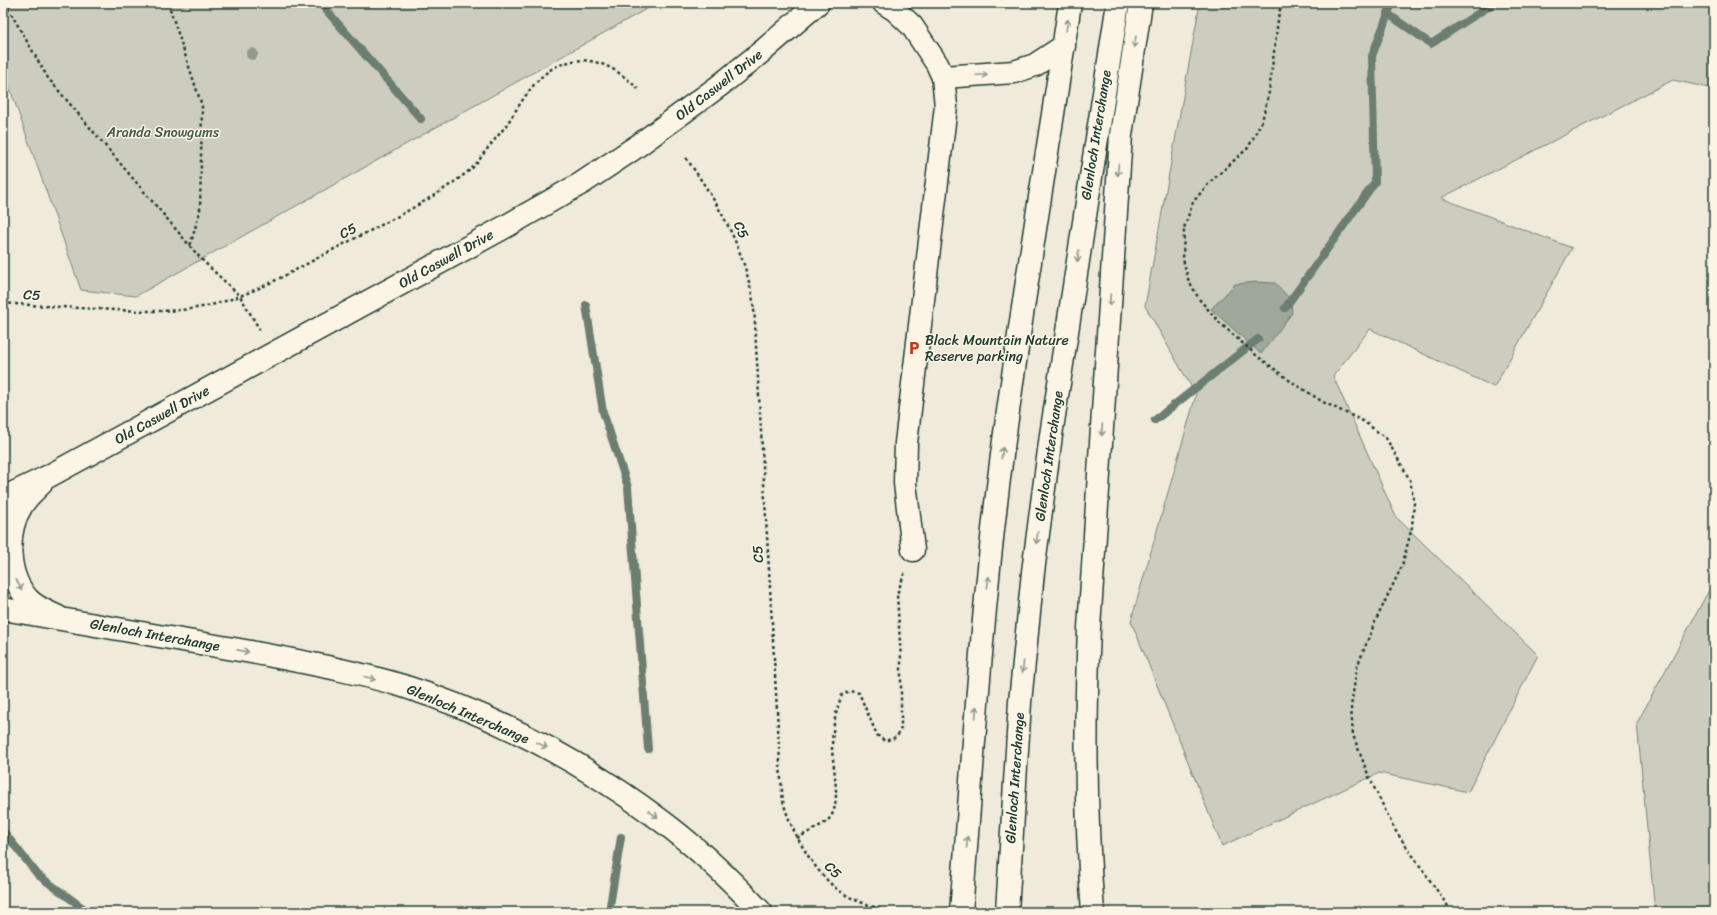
<svg xmlns="http://www.w3.org/2000/svg" width="1717" height="915" font-family="Sriracha,sans-serif">
	<rect width="100%" height="100%" fill="#efeada"/>
	<filter id="ink" filterUnits="userSpaceOnUse"><feTurbulence type="fractalNoise" baseFrequency=".025" numOctaves="2"/><feDisplacementMap in="SourceGraphic" scale="8" xChannelSelector="R" yChannelSelector="G"/><feConvolveMatrix kernelMatrix="1 2 1 2 8 2 1 2 1" color-interpolation-filters="sRGB"/></filter>
	<g filter="url(#ink)">
		<g fill="#cccdbf" stroke="#76857a">
			<polygon points="3,3 657,3 136,296 81,290 3,69"/>
			<polygon points="1200,3 1714,3 1714,89 1673,80 1441,198 1572,248 1494,387 1370,329 1333,376 1396,517 1538,655 1468,792 1379,773 1222,846 1131,621 1196,395 1145,306"/>
			<polygon points="1714,581 1714,912 1655,912 1637,723"/>
		</g>
		<polygon fill="#9fa89a" stroke="#6c7d71" points="1257,282 1275,283 1291,300 1292,313 1261,354 1211,309 1235,284"/>
		<g fill="none" stroke-linecap="round" stroke-linejoin="round">
			<g stroke="#6c7d71" stroke-width="8">
				<polyline points="320,3 421,119"/>
				<polyline points="1388,14 1431,44 1494,3"/>
				<polyline points="586,305 603,412 628,487 648,749"/>
				<polyline points="1285,308 1375,182 1372,56 1392,3"/>
				<polyline points="1155,420 1258,339"/>
				<polyline points="3,831 38,875 83,908 86,912"/>
				<polyline points="609,912 621,837"/>
			</g>
			<g stroke="#1f3d34" stroke-width="25">
				<g id="minor">
					<polyline points="884,3 895,10 912,26 937,64 943,77 946,106 906,443 905,483 913,550"/>
					<polyline points="943,77 1014,72 1035,65 1064,46"/>
					<path d="M41 484C34 491 27 497 22 505 5 532 6 576 29 600 37 608 48 612 58 617"/>
					<polyline points="3,498 49,476 503,228 582,183 636,147 719,86 765,49 818,3"/>
				</g>
			</g>
			<g stroke="#1f3d34" stroke-width="25">
				<g id="highway">
					<path d="M3 609C86 623 169 637 251 652 302 662 354 671 403 686 495 715 582 762 659 819 696 846 730 879 761 912"/>
					<path d="M961 912C974 750 983 587 1006 426 1025 285 1049 144 1070 3"/>
					<polyline points="1007,912 1020,702 1033,572 1051,435 1118,3"/>
					<path d="M1093 912C1085 817 1085 723 1089 628L1121 135 1141 3"/>
				</g>
			</g>
			<g stroke="#1f3d34" stroke-width="2.5" stroke-dasharray="3 3" stroke-linecap="butt">
				<polyline points="5,3 48,78 201,259 240,296 261,332"/>
				<polyline points="168,3 202,106 200,211 190,246"/>
				<polyline points="1283,3 1279,12 1269,92 1262,121 1248,148 1209,183 1193,202 1184,228 1183,259 1188,279 1199,299 1219,322 1256,355 1289,380 1323,402 1363,421 1386,438 1410,480 1414,503 1412,527 1402,566 1375,622 1357,667 1351,707 1353,735 1369,777 1395,830 1452,912"/>
				<path d="M686 158C717 202 741 241 752 295 756 316 755 340 757 361L781 780C782 787 782 795 783 801 790 829 810 864 831 884 847 899 871 907 892 912"/>
				<path d="M3 303C41 306 78 308 116 310 141 311 165 312 190 309 243 302 291 272 338 247 383 224 430 202 470 170 476 165 480 159 484 153 491 144 498 136 505 127 519 107 535 74 560 65 590 52 617 68 638 89"/>
				<path d="M797 838C806 833 822 826 829 819 842 805 833 767 832 749 832 732 835 712 842 695L850 691 859 693 877 735 885 741 897 737 901 728V659L897 594 905 572"/>
			</g>
			<use href="#minor" stroke="#fcf5e5" stroke-width="22"/>
			<use href="#highway" stroke="#fcf5e5" stroke-width="22"/>
		</g>
		<circle fill="#909b8e" cx="252" cy="54" r="6"/>
		<defs><path id="oneway-shaft" d="M-6 0H5M1.5-3L5.5 0L1.5 3" fill="none" stroke-width="1.6" stroke-linecap="round" stroke-linejoin="round"/></defs>
		<g stroke="#8e998c">
			<use href="#oneway-shaft" transform="translate(1067 25) rotate(-81)"/>
			<use href="#oneway-shaft" transform="translate(1135 42) rotate(99)"/>
			<use href="#oneway-shaft" transform="translate(982 75) rotate(-3)"/>
			<use href="#oneway-shaft" transform="translate(1118 170) rotate(94)"/>
			<use href="#oneway-shaft" transform="translate(1078 256) rotate(98)"/>
			<use href="#oneway-shaft" transform="translate(1110 300) rotate(93)"/>
			<use href="#oneway-shaft" transform="translate(1102 430) rotate(93)"/>
			<use href="#oneway-shaft" transform="translate(1002 453) rotate(-83)"/>
			<use href="#oneway-shaft" transform="translate(1037 538) rotate(98)"/>
			<use href="#oneway-shaft" transform="translate(988 582) rotate(-84)"/>
			<use href="#oneway-shaft" transform="translate(19 585) rotate(64)"/>
			<use href="#oneway-shaft" transform="translate(243 651) rotate(11)"/>
			<use href="#oneway-shaft" transform="translate(1023 667) rotate(96)"/>
			<use href="#oneway-shaft" transform="translate(370 678) rotate(15)"/>
			<use href="#oneway-shaft" transform="translate(976 712) rotate(-86)"/>
			<use href="#oneway-shaft" transform="translate(542 745) rotate(28)"/>
			<use href="#oneway-shaft" transform="translate(653 814) rotate(35)"/>
			<use href="#oneway-shaft" transform="translate(967 842) rotate(-86)"/>
		</g>
	</g>
	<defs>
		<g id="parking-bare" transform="scale(1.08)"><path d="M-3.5-5.5H1a3.5 3.5 0 0 1 0 7H-1V5.5H-3.5ZM-1-3.4V-.6H.8a1.4 1.4 0 0 0 0-2.8Z" fill="#c8321e" stroke="#fcf5e5" stroke-width="2.5" paint-order="stroke"/></g>
	</defs>
	<g fill-rule="evenodd">
		<use href="#parking-bare" x="914" y="348"/>
	</g>
	<g text-anchor="middle" dominant-baseline="central" stroke-width="3" stroke-linejoin="round" paint-order="stroke">
		<g font-size="14" fill="#1f3d34" stroke="#fcf5e5">
			<text transform="translate(719 85) rotate(-38)">Old Caswell Drive</text>
			<text transform="translate(1096 135) rotate(-81)">Glenloch Interchange</text>
			<text transform="translate(741 230) rotate(67)">C5</text>
			<text transform="translate(348 231) rotate(-28)">C5</text>
			<text transform="translate(446 259) rotate(-29)">Old Caswell Drive</text>
			<text transform="translate(32 295) rotate(4)">C5</text>
			<text transform="translate(162 415) rotate(-29)">Old Caswell Drive</text>
			<text transform="translate(1049 456) rotate(-82)">Glenloch Interchange</text>
			<text transform="translate(758 554) rotate(-93)">C5</text>
			<text transform="translate(155 635) rotate(10)">Glenloch Interchange</text>
			<text transform="translate(468 714) rotate(23)">Glenloch Interchange</text>
			<text transform="translate(1015 778) rotate(-86)">Glenloch Interchange</text>
			<text transform="translate(833 870) rotate(46)">C5</text>
		</g>
		<g font-size="14" fill="#425a50" stroke="#fcf5e5">
			<text x="163" y="132">Aranda Snowgums</text>
		</g>
		<g font-size="14" fill="#1f3d34" stroke="#fcf5e5" text-anchor="start">
			<text x="925" y="340">Black Mountain Nature<tspan x="925" dy="16">Reserve parking</tspan></text>
		</g>
	</g>
	<rect width="1717" height="915" fill="none" stroke="#fcf5e5" stroke-width="16"/>
	<rect x="8" y="8" width="1701" height="899" fill="none" stroke="#1f3d34" stroke-width="1.5" filter="url(#ink)"/>
</svg>
